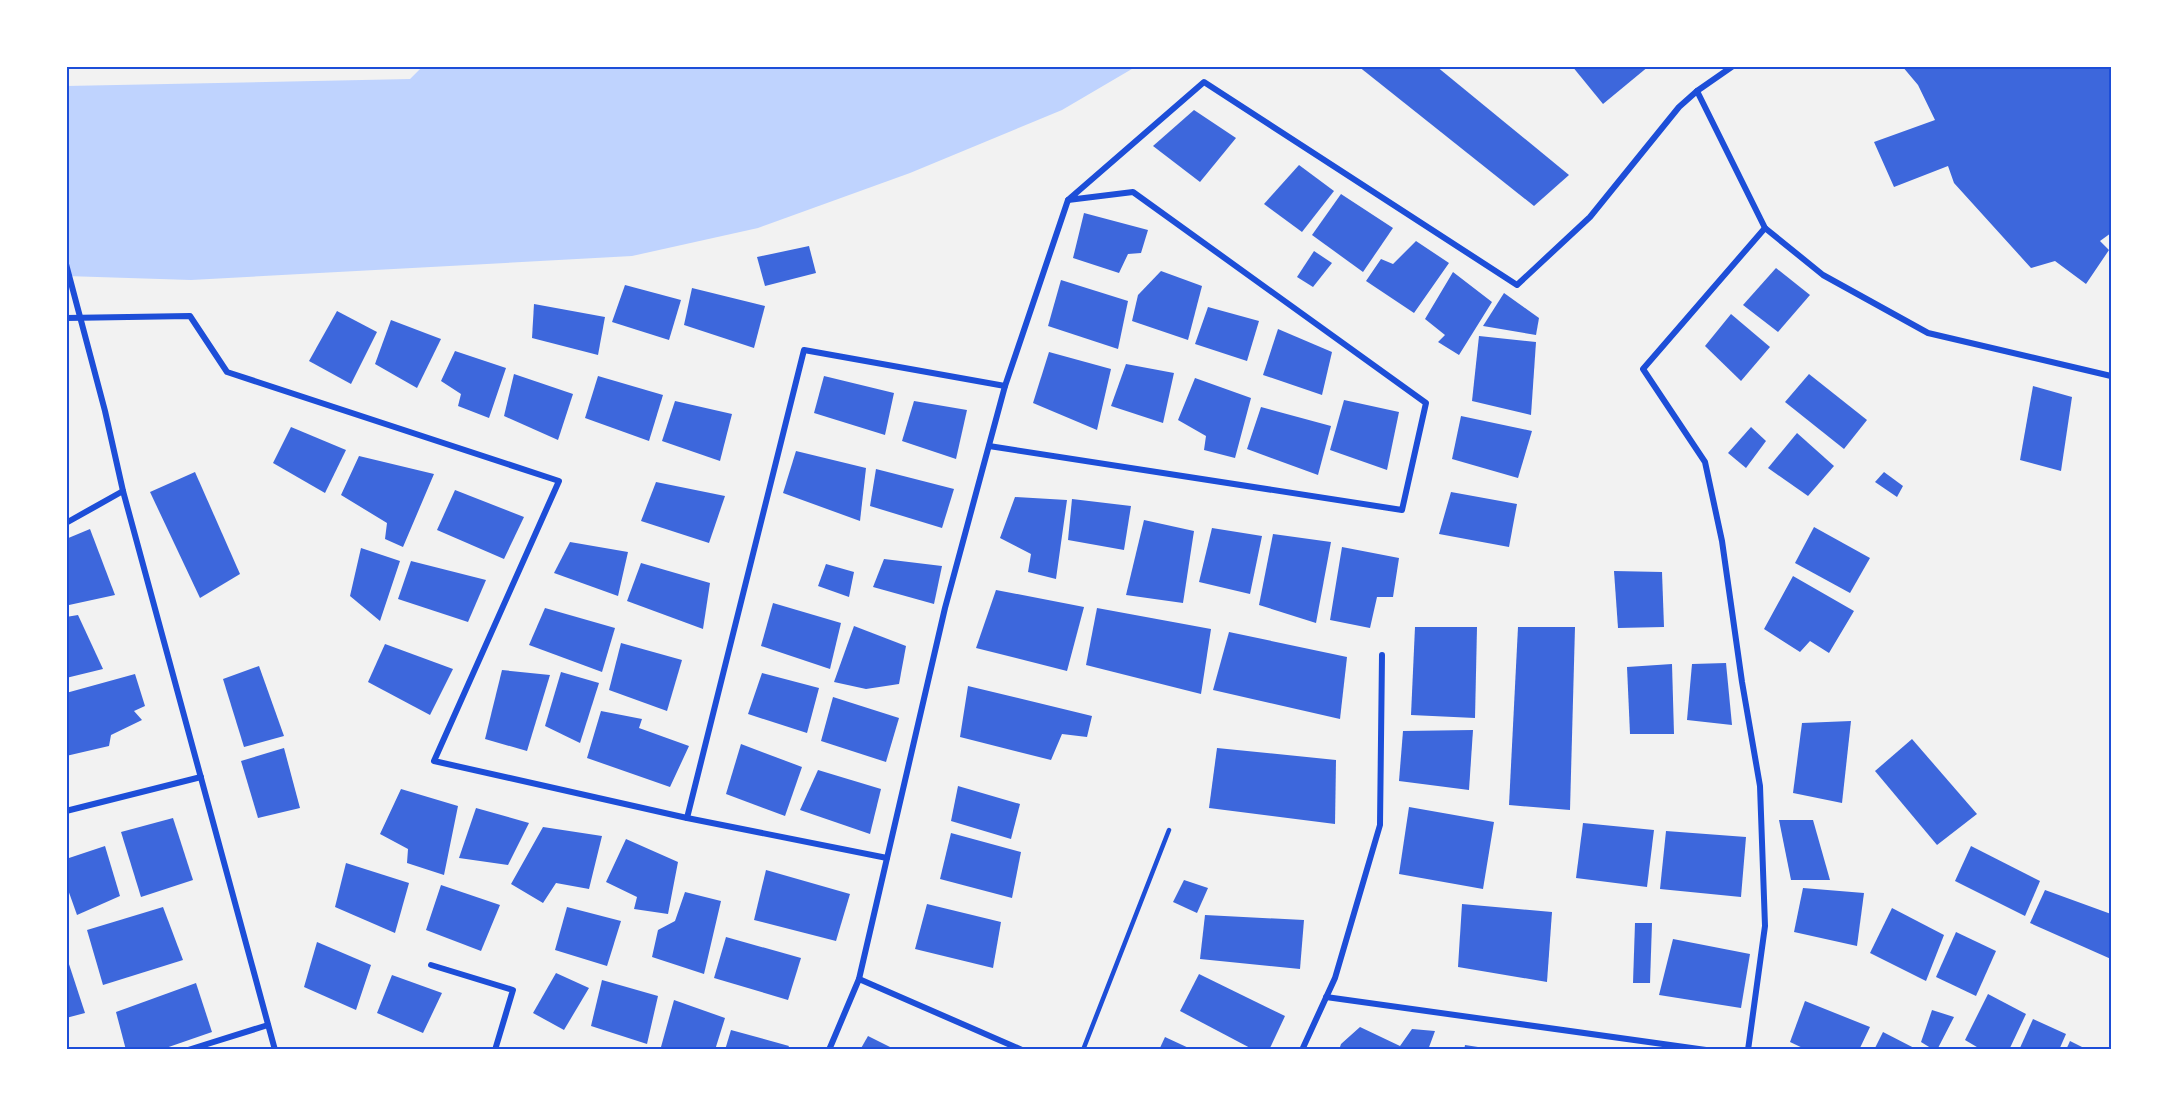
<svg xmlns="http://www.w3.org/2000/svg" width="2177" height="1116" font-family="'Fira Sans',sans-serif">
	<rect width="100%" height="100%" fill="#f2f2f2"/>
	<polygon fill="#bfd3fe" points="423,66 1137,66 1062,110 910,173 758,228 632,256 191,280 66,276 66,86 410,79"/>
	<g fill="#3d67dc">
		<polygon points="1358,66 1436,66 1569,175 1534,206"/>
		<polygon points="1572,66 1649,66 1603,104"/>
		<polygon points="1902,66 2111,66 2111,233 2100,241 2109,250 2086,284 2055,261 2031,268 1954,183 1948,166 1894,187 1874,142 1935,120 1918,85"/>
		<polygon points="1194,110 1236,138 1200,182 1153,146"/>
		<polygon points="1299,165 1334,191 1302,232 1264,204"/>
		<polygon points="1341,194 1393,228 1363,272 1312,235"/>
		<polygon points="1084,213 1148,230 1141,253 1128,254 1119,273 1073,258"/>
		<polygon points="1416,241 1449,263 1414,313 1366,281 1381,259 1393,264"/>
		<polygon points="809,246 816,273 765,286 757,257"/>
		<polygon points="1314,251 1332,263 1313,287 1297,277"/>
		<polygon points="1776,268 1810,295 1778,332 1743,305"/>
		<polygon points="1161,271 1202,286 1188,340 1132,321 1138,295"/>
		<polygon points="1453,272 1492,302 1459,355 1438,342 1445,335 1425,319"/>
		<polygon points="1061,280 1128,301 1118,349 1048,326"/>
		<polygon points="625,285 681,300 669,340 612,322"/>
		<polygon points="692,288 765,306 754,348 684,325"/>
		<polygon points="1504,293 1539,318 1536,335 1483,326"/>
		<polygon points="534,304 605,317 598,355 532,338"/>
		<polygon points="1208,307 1259,321 1247,361 1195,344"/>
		<polygon points="337,311 377,332 351,384 309,361"/>
		<polygon points="1731,314 1770,347 1741,381 1705,346"/>
		<polygon points="391,320 441,339 417,388 375,364"/>
		<polygon points="1278,329 1332,352 1322,395 1263,375"/>
		<polygon points="1479,336 1536,342 1531,415 1472,401"/>
		<polygon points="455,351 506,368 489,418 458,406 461,394 441,381"/>
		<polygon points="1049,352 1111,369 1097,430 1033,403"/>
		<polygon points="1126,364 1174,373 1163,423 1111,406"/>
		<polygon points="514,374 573,394 558,440 504,416"/>
		<polygon points="1809,374 1867,420 1844,449 1785,402"/>
		<polygon points="598,376 663,395 649,441 585,418"/>
		<polygon points="824,376 894,393 885,435 814,413"/>
		<polygon points="1195,378 1251,398 1235,458 1204,450 1206,436 1178,420"/>
		<polygon points="2033,386 2072,397 2061,471 2020,460"/>
		<polygon points="1344,400 1399,412 1387,470 1330,450"/>
		<polygon points="675,401 732,414 720,461 662,441"/>
		<polygon points="914,401 967,410 956,459 902,441"/>
		<polygon points="1261,407 1331,426 1318,475 1247,449"/>
		<polygon points="1461,416 1532,431 1518,478 1452,459"/>
		<polygon points="291,427 346,450 325,493 273,463"/>
		<polygon points="1751,427 1766,441 1746,468 1728,453"/>
		<polygon points="1797,433 1834,466 1808,496 1768,468"/>
		<polygon points="796,451 866,468 860,521 783,493"/>
		<polygon points="359,456 434,474 403,547 385,539 387,523 341,495"/>
		<polygon points="876,469 954,489 942,528 870,506"/>
		<polygon points="195,472 240,574 200,598 150,492"/>
		<polygon points="1884,472 1903,486 1897,497 1875,482"/>
		<polygon points="656,482 725,496 709,543 641,521"/>
		<polygon points="455,490 524,517 504,559 437,530"/>
		<polygon points="1451,492 1517,504 1509,547 1439,534"/>
		<polygon points="1015,497 1067,500 1056,579 1028,572 1031,554 1000,538"/>
		<polygon points="1072,499 1131,506 1124,550 1068,540"/>
		<polygon points="1144,520 1194,531 1183,603 1126,595"/>
		<polygon points="1814,527 1870,558 1850,593 1795,563"/>
		<polygon points="1212,528 1262,536 1250,594 1199,582"/>
		<polygon points="90,529 115,595 69,605 66,595 66,539"/>
		<polygon points="1273,534 1331,542 1316,623 1259,605"/>
		<polygon points="570,542 628,552 618,596 554,573"/>
		<polygon points="1342,547 1399,558 1393,597 1377,597 1370,628 1330,620"/>
		<polygon points="361,548 400,561 380,621 350,596"/>
		<polygon points="884,559 942,566 934,604 873,587"/>
		<polygon points="411,561 486,580 468,622 398,599"/>
		<polygon points="641,563 710,583 703,629 627,601"/>
		<polygon points="826,564 854,572 849,597 818,586"/>
		<polygon points="1614,571 1662,572 1664,627 1618,628"/>
		<polygon points="1793,576 1854,611 1829,653 1810,641 1800,652 1764,629"/>
		<polygon points="996,590 1084,607 1067,671 976,648"/>
		<polygon points="773,603 841,623 830,669 761,646"/>
		<polygon points="545,608 615,628 602,672 529,645"/>
		<polygon points="1097,608 1211,629 1201,694 1086,665"/>
		<polygon points="78,615 103,669 66,678 66,617"/>
		<polygon points="854,626 906,646 899,684 866,689 834,682"/>
		<polygon points="1415,627 1477,627 1475,718 1411,715"/>
		<polygon points="1518,627 1575,627 1570,810 1509,805"/>
		<polygon points="1229,632 1347,657 1340,719 1213,690"/>
		<polygon points="621,643 682,660 667,711 609,690"/>
		<polygon points="385,644 453,669 430,715 368,682"/>
		<polygon points="1726,663 1732,725 1687,720 1692,664"/>
		<polygon points="1672,664 1674,734 1630,734 1627,667"/>
		<polygon points="259,666 284,736 244,747 223,679"/>
		<polygon points="502,670 550,675 527,751 485,739"/>
		<polygon points="561,672 599,683 580,743 545,726"/>
		<polygon points="762,673 819,688 807,733 748,714"/>
		<polygon points="135,674 145,706 134,711 142,720 111,735 109,746 66,756 66,693"/>
		<polygon points="968,686 1092,716 1087,737 1062,734 1051,760 960,737"/>
		<polygon points="833,697 899,718 886,762 821,741"/>
		<polygon points="601,711 642,719 639,728 689,746 670,787 587,758"/>
		<polygon points="1851,721 1842,803 1793,793 1802,723"/>
		<polygon points="1473,730 1469,790 1399,781 1403,731"/>
		<polygon points="1912,739 1977,814 1937,845 1875,771"/>
		<polygon points="741,744 802,767 785,816 726,794"/>
		<polygon points="284,748 300,808 258,818 241,761"/>
		<polygon points="1217,748 1336,760 1335,824 1209,808"/>
		<polygon points="818,770 881,789 870,834 800,810"/>
		<polygon points="958,786 1020,804 1011,839 951,821"/>
		<polygon points="401,789 458,806 444,875 407,863 408,849 380,834"/>
		<polygon points="1409,807 1494,822 1483,889 1399,874"/>
		<polygon points="476,808 529,823 508,865 459,858"/>
		<polygon points="173,818 193,880 141,897 121,832"/>
		<polygon points="1779,820 1813,820 1830,880 1791,880"/>
		<polygon points="1583,823 1654,830 1647,887 1576,878"/>
		<polygon points="543,827 602,836 589,889 556,883 543,903 511,884"/>
		<polygon points="1666,831 1746,837 1741,897 1660,889"/>
		<polygon points="951,833 1021,852 1012,898 940,879"/>
		<polygon points="626,839 678,862 668,914 634,909 637,897 606,882"/>
		<polygon points="105,846 120,896 77,915 66,884 66,859"/>
		<polygon points="1971,846 2040,881 2025,916 1955,881"/>
		<polygon points="346,863 409,883 395,933 335,907"/>
		<polygon points="766,870 850,894 836,941 754,920"/>
		<polygon points="1184,880 1208,888 1197,913 1173,902"/>
		<polygon points="441,885 500,905 481,951 426,930"/>
		<polygon points="1803,888 1864,893 1857,946 1794,932"/>
		<polygon points="2045,890 2111,914 2111,959 2030,923"/>
		<polygon points="685,892 721,901 704,974 652,957 658,930 675,921"/>
		<polygon points="927,904 1001,922 993,968 915,949"/>
		<polygon points="1462,904 1552,912 1547,982 1458,967"/>
		<polygon points="163,907 183,960 103,985 87,930"/>
		<polygon points="567,907 621,921 607,966 555,950"/>
		<polygon points="1892,908 1944,935 1926,981 1870,953"/>
		<polygon points="1205,915 1304,920 1300,969 1200,959"/>
		<polygon points="1635,923 1652,923 1650,983 1633,983"/>
		<polygon points="1956,932 1996,951 1976,996 1936,977"/>
		<polygon points="726,937 801,958 788,1000 714,978"/>
		<polygon points="1673,939 1750,954 1741,1008 1659,995"/>
		<polygon points="317,942 371,965 356,1010 304,987"/>
		<polygon points="66,955 85,1013 66,1018"/>
		<polygon points="556,973 589,988 564,1030 533,1013"/>
		<polygon points="1199,974 1285,1016 1269,1050 1254,1050 1180,1011"/>
		<polygon points="392,975 442,993 423,1033 377,1013"/>
		<polygon points="602,980 658,996 647,1044 591,1026"/>
		<polygon points="196,983 212,1032 160,1050 126,1050 116,1012"/>
		<polygon points="1988,994 2026,1014 2009,1050 1982,1050 1965,1040"/>
		<polygon points="674,1000 725,1018 715,1050 669,1050 661,1047"/>
		<polygon points="1805,1001 1870,1027 1859,1050 1807,1050 1790,1042"/>
		<polygon points="1932,1010 1954,1017 1937,1050 1934,1050 1921,1042"/>
		<polygon points="2033,1019 2066,1034 2059,1050 2019,1050"/>
		<polygon points="1360,1027 1400,1046 1412,1029 1435,1031 1428,1050 1339,1050 1341,1044"/>
		<polygon points="731,1030 789,1046 787,1050 725,1050"/>
		<polygon points="1883,1032 1918,1050 1874,1050"/>
		<polygon points="868,1036 896,1050 860,1050"/>
		<polygon points="1165,1037 1193,1050 1159,1050"/>
		<polygon points="2070,1041 2088,1050 2066,1050"/>
		<polygon points="1465,1045 1491,1049 1491,1050 1464,1050"/>
	</g>
	<g fill="none" stroke-linecap="round" stroke-linejoin="round">
		<polyline stroke="#1d4ed8" stroke-width="4.5" points="1083,1050 1169,830"/>
		<g stroke="#1d4ed8" stroke-width="6">
			<polyline points="1697,91 1733,66"/>
			<polyline points="66,264 105,411 123,491 275,1050"/>
			<polyline points="66,318 190,316 227,372 559,481 434,761 687,818 887,858"/>
			<polyline points="989,446 1402,510 1426,403 1133,192 1068,200 1204,82 1517,285 1590,217 1679,107 1697,91 1765,228 1823,275 1928,333 2111,376"/>
			<polyline points="66,523 123,491"/>
			<polyline points="66,811 201,777"/>
			<polyline points="687,818 804,350 1005,386"/>
			<polyline points="431,965 513,990 495,1050"/>
			<polyline points="859,979 945,608 1005,386 1068,200"/>
			<polyline points="1326,997 1706,1050"/>
			<polyline points="188,1050 268,1025"/>
			<polyline points="829,1050 859,979 1022,1050"/>
			<polyline points="1302,1050 1335,978 1380,825 1382,655"/>
			<polyline points="1748,1050 1765,926 1760,786 1742,682 1722,541 1705,462 1643,369 1765,228"/>
		</g>
	</g>
	<rect width="2177" height="1116" fill="none" stroke="#ffffff" stroke-width="135"/>
	<rect x="68" y="68" width="2042" height="980" fill="none" stroke="#1d4ed8" stroke-width="2"/>
</svg>
